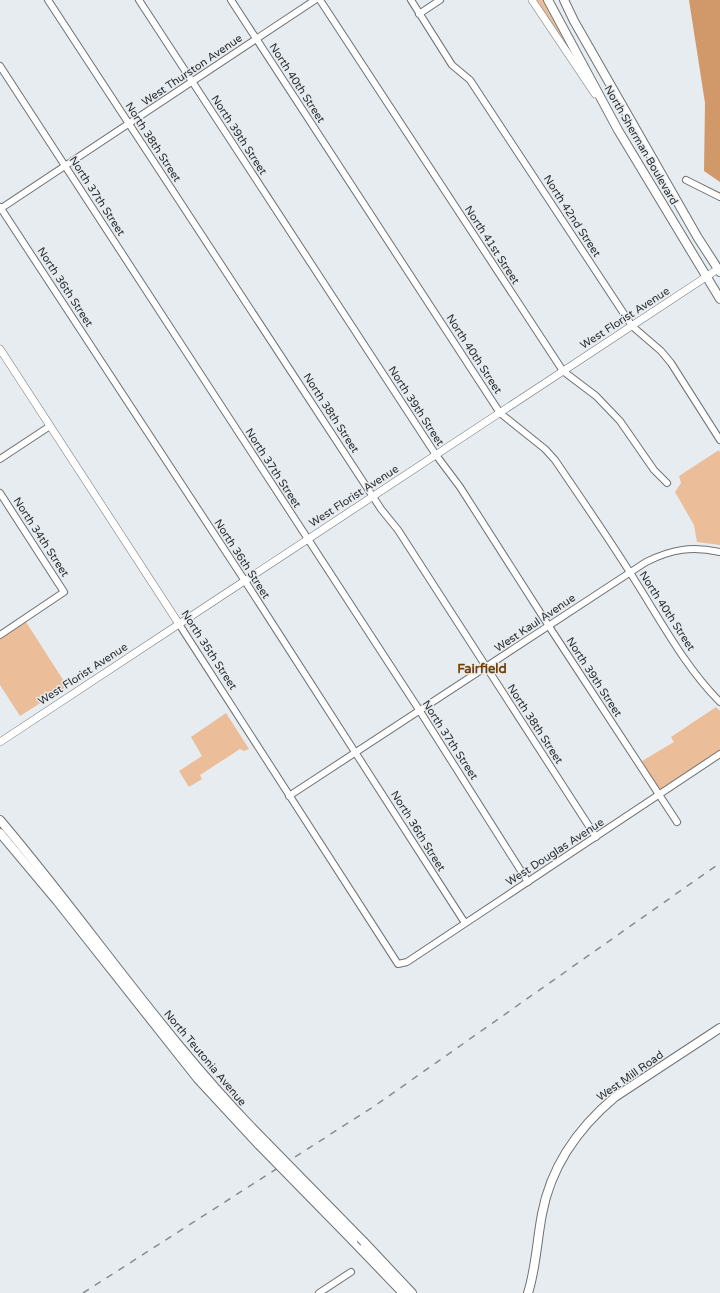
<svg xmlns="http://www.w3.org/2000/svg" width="720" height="1293" font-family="'Varela Round',sans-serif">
	<rect width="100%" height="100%" fill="#e7ecf0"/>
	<g fill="#ebbd98">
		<polygon points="536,0 543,0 575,57 574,58"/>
		<polygon points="719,450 720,453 720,545 697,542 694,525 675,492 681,483 679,476"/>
		<polygon points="26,622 67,686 20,716 0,685 0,639"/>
		<polygon points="716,707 720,711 720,750 660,790 642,761 674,742 671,737"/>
		<polygon points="226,713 249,749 244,751 240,749 200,775 202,779 189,787 179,771 202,756 191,737"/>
	</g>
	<polygon fill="#d1996a" points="689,0 720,0 720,182 704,171 705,103"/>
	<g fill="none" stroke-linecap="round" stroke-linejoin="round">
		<g stroke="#6d7275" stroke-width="8">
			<g id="minor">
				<polyline points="48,0 381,509 398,530 596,837"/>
				<polyline points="139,0 436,455 460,487 552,631 677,822"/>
				<path d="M231 0 500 413 545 449 555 460C582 500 610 540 636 582 662 623 686 668 720 702"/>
				<polyline points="320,0 563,371 596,396 620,421 654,470 667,483"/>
				<polyline points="411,0 452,65 470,80 632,326 661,351 671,363 720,440"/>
				<polyline points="419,14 440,0"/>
				<polyline points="0,66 416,705 528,882"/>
				<polyline points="686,180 720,197"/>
				<polyline points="0,207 245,581 465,923"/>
				<polyline points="0,209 315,0"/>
				<polyline points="0,459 50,426"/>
				<polyline points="0,493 64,592 0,635"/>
				<polyline points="179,624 398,964 407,962 720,754"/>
				<path d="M289 796 646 562C672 549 692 546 720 552"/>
				<polyline points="319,1293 351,1272"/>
			</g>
		</g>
		<g stroke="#6d7275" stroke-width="8">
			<g id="tertiary">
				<polyline points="532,0 595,94"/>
				<polyline points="0,349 179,624"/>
				<polyline points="0,742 718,269"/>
			</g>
		</g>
		<g stroke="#6d7275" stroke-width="10">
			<g id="secondary">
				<polyline points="548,0 618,130 720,299"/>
				<polyline points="564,0 574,21 698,238 720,272"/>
				<path d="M0 820C90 926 167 1043 266 1142"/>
				<polyline points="0,833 57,901 197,1078 259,1145"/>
				<polyline points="353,1241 403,1293"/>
				<polyline points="364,1242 412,1293"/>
				<path d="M528 1293C536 1268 537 1240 542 1214 551 1166 578 1128 615 1097L720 1028"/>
			</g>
		</g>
		<use href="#minor" stroke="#fff" stroke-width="6"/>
		<use href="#tertiary" stroke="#fff" stroke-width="7"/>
		<use href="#secondary" stroke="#fff" stroke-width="8"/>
		<polyline stroke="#898c8f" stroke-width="1.5" stroke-dasharray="7 7" stroke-linecap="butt" points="83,1293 376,1105 720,863"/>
		<g stroke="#6d7275" stroke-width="10" stroke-linecap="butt">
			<g id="secondary-bridge">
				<polyline points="266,1142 364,1242"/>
				<polyline points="259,1145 353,1241"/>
			</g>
		</g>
		<use href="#secondary-bridge" stroke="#fff" stroke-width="8"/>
	</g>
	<g text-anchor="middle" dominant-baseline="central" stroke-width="3" stroke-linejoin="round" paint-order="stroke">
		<g font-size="11" fill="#2b2d2e" stroke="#e7ecf0">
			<text transform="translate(192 70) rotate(-34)">West Thurston Avenue</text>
			<text transform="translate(297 83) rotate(57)">North 40th Street</text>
			<text transform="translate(239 135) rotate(57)">North 39th Street</text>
			<text transform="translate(153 142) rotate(57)">North 38th Street</text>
			<text transform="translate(641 145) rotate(60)">North Sherman Boulevard</text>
			<text transform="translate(97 196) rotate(57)">North 37th Street</text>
			<text transform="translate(572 216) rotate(57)">North 42nd Street</text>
			<text transform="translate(492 245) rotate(57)">North 41st Street</text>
			<text transform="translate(65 287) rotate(57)">North 36th Street</text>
			<text transform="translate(625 318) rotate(-33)">West Florist Avenue</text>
			<text transform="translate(474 354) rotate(57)">North 40th Street</text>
			<text transform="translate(416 406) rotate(57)">North 39th Street</text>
			<text transform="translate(331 413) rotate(57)">North 38th Street</text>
			<text transform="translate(273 468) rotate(57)">North 37th Street</text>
			<text transform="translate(354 496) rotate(-33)">West Florist Avenue</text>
			<text transform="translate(41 537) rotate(57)">North 34th Street</text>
			<text transform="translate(242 559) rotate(57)">North 36th Street</text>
			<text transform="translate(667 611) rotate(57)">North 40th Street</text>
			<text transform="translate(535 623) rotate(-34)">West Kaul Avenue</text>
			<text transform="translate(209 650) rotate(57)">North 35th Street</text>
			<text transform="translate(83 674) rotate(-33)">West Florist Avenue</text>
			<text transform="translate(594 677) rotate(57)">North 39th Street</text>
			<text transform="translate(535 724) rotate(57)">North 38th Street</text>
			<text transform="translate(450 740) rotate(57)">North 37th Street</text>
			<text transform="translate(418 831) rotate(58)">North 36th Street</text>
			<text transform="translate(555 852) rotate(-33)">West Douglas Avenue</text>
			<text transform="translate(205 1058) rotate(50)">North Teutonia Avenue</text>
			<text transform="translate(630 1076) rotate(-35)">West Mill Road</text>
		</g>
		<g font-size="13" font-weight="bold" fill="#753f00" stroke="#e7ecf0">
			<text x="482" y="669">Fairfield</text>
		</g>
	</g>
</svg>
